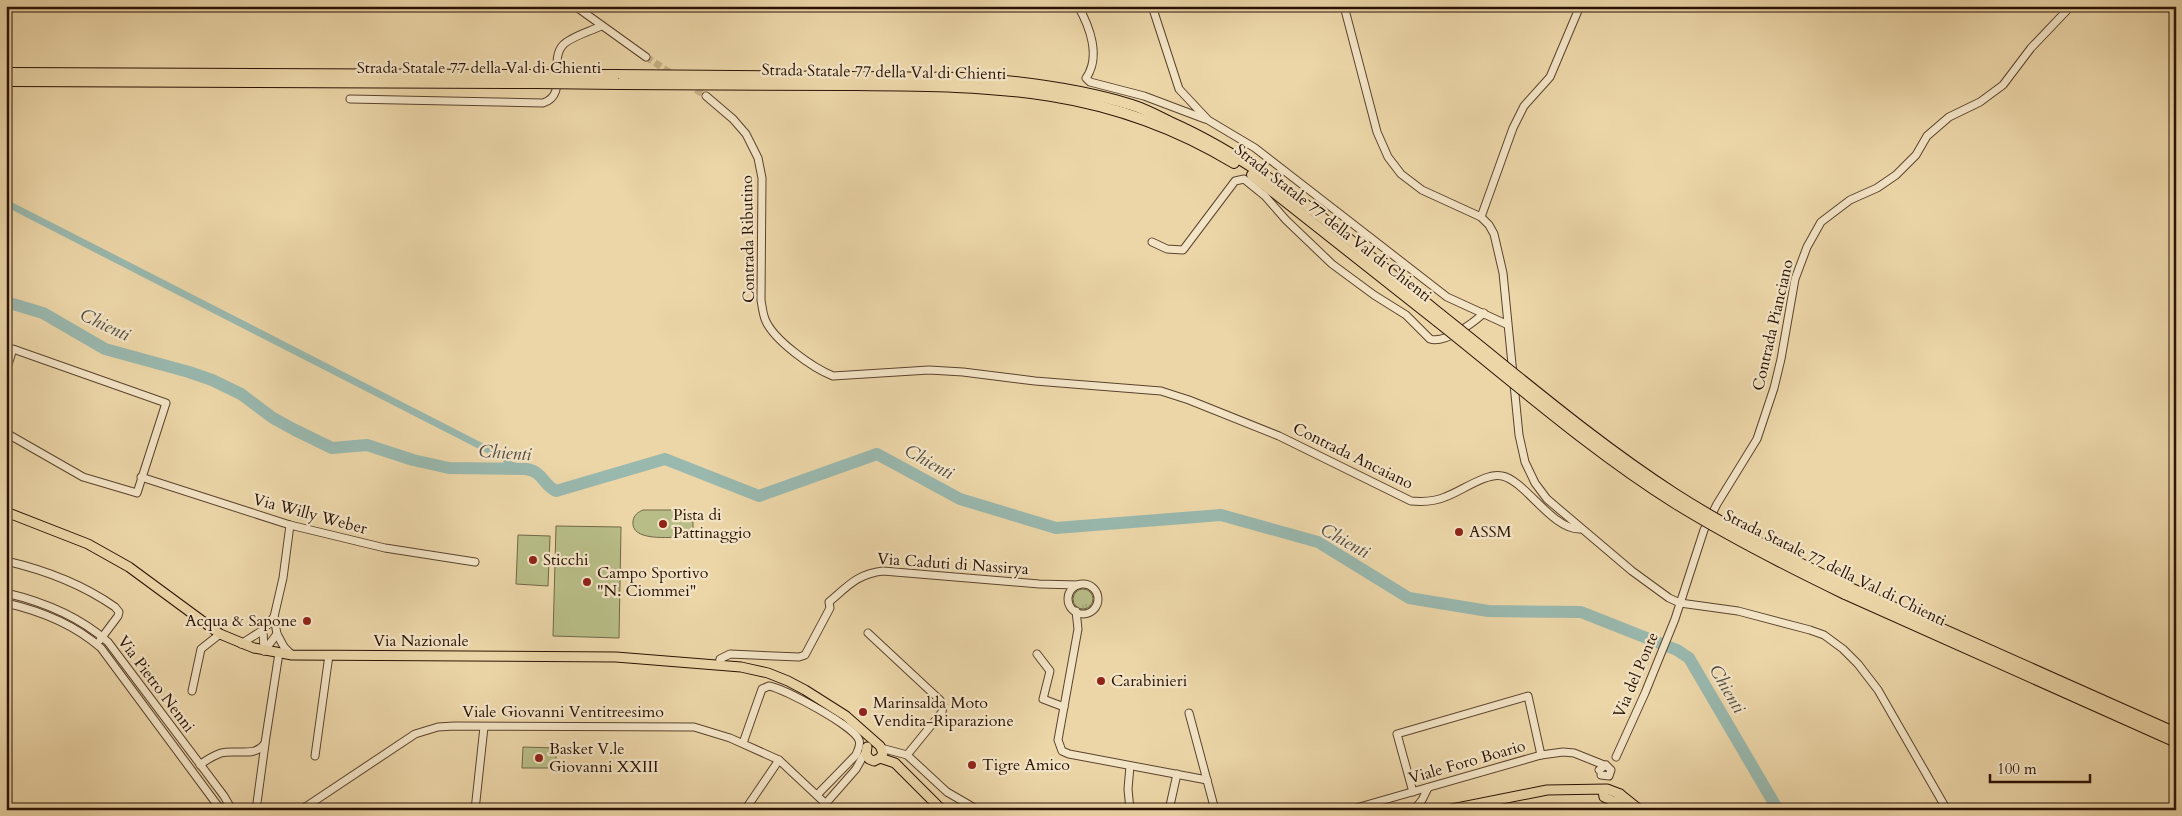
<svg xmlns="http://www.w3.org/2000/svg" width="2182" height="816" font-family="Cardo,serif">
	<defs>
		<pattern id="grass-tufts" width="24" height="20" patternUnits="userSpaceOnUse" patternTransform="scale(1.25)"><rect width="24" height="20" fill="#b8bd87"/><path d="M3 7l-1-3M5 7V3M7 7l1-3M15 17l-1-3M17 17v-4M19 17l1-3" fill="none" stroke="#9ea173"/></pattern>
	</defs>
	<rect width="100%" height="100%" fill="#ecd6a8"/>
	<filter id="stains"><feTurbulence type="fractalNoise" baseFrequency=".004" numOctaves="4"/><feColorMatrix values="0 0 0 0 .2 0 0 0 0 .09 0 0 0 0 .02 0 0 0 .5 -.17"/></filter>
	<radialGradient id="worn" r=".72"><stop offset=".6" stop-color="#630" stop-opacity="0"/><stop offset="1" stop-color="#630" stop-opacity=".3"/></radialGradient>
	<circle fill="url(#grass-tufts)" stroke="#716846" cx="1083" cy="599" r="10"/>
	<g fill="#b8bd87" stroke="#716846">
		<path d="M643 510H684L693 520V529L684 537C670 537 630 542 633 521 634 515 638 512 643 510Z"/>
		<polygon points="556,526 621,527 619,638 553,636"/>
		<polygon points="518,535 550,536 548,586 516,584"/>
		<polygon points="523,747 556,748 556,768 522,768"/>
	</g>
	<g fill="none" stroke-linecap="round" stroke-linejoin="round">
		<polyline stroke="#99b8ae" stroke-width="7" points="6,203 506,459 508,464 526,469"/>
		<path stroke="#99b8ae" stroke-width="12" d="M6 302 43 313 105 349 189 372 212 380 241 394 273 418 295 430 332 448 367 445 413 460 449 468 526 469C544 472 541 483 556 491L665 459 759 496 877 454 960 499 1056 528 1221 515 1318 542 1409 598 1488 611 1581 612 1677 650 1689 658 1778 810"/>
		<g stroke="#c5af87" stroke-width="7" stroke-dasharray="7 3.5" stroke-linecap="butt">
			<polyline points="646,57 674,75"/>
			<polyline points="687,84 706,96"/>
			<polyline points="1609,810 1609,808"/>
		</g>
		<g stroke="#5a432d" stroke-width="9">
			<g id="minor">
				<polyline points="575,6 646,57"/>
				<path d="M1078 6C1090 27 1101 57 1086 78L1090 82 1144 96 1205 119"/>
				<polyline points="1152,6 1179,89 1208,120 1255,148 1447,297 1506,324"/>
				<polyline points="1344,6 1377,132 1388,157 1401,174 1422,190 1481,217 1489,225 1494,234 1503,273 1519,435 1525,462 1535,483 1547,499 1632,571 1669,598 1680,603 1738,611 1810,630 1824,635 1843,649 1858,664 1878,690 1947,810"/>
				<path d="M706 96 733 119 746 134 758 158 762 178 761 300C762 306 763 314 765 319 773 340 813 368 833 376L929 370 963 372 1035 381 1161 391 1189 400 1279 436 1411 501C1423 502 1434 502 1445 497 1460 492 1487 472 1502 476 1525 480 1552 530 1580 529"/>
				<path d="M350 99 543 103C569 95 548 61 563 45 570 37 591 31 601 26"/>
				<polyline points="1481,217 1513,128 1524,106 1550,77 1580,6"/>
				<path d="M1152 242 1167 249 1183 250 1235 181 1244 179 1265 196 1286 220 1332 264 1374 295 1406 315 1430 339C1445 344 1473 323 1484 313"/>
				<polyline points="6,371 13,349 166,403 137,493 83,477 6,433"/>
				<polyline points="141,477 290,525 385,548 475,562"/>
				<path d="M6 561C45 570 82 584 115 607L119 612 118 616 100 640"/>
				<circle cx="1083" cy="599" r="15"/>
				<path d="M6 593C44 602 79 616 108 642L224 796 232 810"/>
				<path d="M6 603C41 611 74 624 101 648L221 810"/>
				<polyline points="1076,611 1078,629 1058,740 1062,751 1069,754 1207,780"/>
				<polyline points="274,617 277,634 284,647 292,655"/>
				<polyline points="263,630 264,651"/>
				<polyline points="868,633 940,700 943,706 942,712 907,755"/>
				<polyline points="241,644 263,630 274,617 283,578 290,525"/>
				<polyline points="264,651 277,634"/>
				<polyline points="1037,654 1050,671 1043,699 1064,707"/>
				<path d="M719 665 720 659 730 654 799 657 805 655 830 608 829 602C848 586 857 574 883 571L1039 584 1078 585"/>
				<polyline points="192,691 201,649 220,634"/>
				<polyline points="1189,713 1215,810"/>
				<path d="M743 743 762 689 769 686C785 689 854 726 859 740 861 745 858 750 856 755L817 795"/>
				<polyline points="881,748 907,755 947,792 978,810"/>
				<polyline points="315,756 329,655"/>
				<polyline points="1616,757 1645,693 1675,619 1704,530 1717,504 1757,439 1774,388 1781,359 1795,279 1807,247 1821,222 1850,200 1877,188 1896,175 1916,155 1927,136 1949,117 1980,102 2003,85 2031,48 2071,6"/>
				<path d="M200 765C206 760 213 756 221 753 235 749 256 758 265 743L279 653"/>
				<polyline points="1130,766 1128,789 1130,810"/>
				<polyline points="1599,770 1606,765 1611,770 1609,776 1601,775"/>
				<polyline points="1413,792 1397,734 1528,696 1541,755"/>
				<polyline points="257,803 265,744"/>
				<polyline points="301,810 415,734 438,727 454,726 694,727 730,738 779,760 825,803"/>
				<polyline points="475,810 484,727"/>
				<polyline points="745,810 779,760"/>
				<polyline points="820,810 856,769 866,751"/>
				<polyline points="1169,810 1177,774"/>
				<polyline points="1349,810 1541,755 1563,752 1574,753 1604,765"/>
				<polyline points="1414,810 1422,800 1428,788"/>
			</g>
		</g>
		<g stroke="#2a1204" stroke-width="11">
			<g id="major">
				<polyline points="6,512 88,544 129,567 220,634 254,648 292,655 616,657 741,667 768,673 788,681 805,690 846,716 880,746 883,753 880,758 874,761 869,759 866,754 867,747"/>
				<polyline points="880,758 895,763 942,810"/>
				<polyline points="1603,791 1604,797 1615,802 1620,798 1620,794"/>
				<polyline points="1615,802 1628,810"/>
				<polyline points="1447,810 1547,790 1607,789 1620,794 1640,810"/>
			</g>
		</g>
		<g stroke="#2a1204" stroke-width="12">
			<g id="highway">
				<polyline points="6,73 534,75"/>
				<path d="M615 75 972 78C1026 82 1080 89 1132 105 1145 109 1158 116 1170 122 1272 167 1356 246 1441 315"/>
				<polyline points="6,81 537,83"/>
				<path d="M619 84C695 84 771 85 846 85 990 86 1106 85 1234 163"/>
				<polyline points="1252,175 1437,321"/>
				<polyline points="1848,587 2176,733"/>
				<polyline points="1845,594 2176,742"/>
			</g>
		</g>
		<use href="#minor" stroke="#f3e4c6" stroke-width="7"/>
		<use href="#major" stroke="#ecd6a8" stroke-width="9"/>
		<use href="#highway" stroke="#ecd6a8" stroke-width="10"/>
		<g stroke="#2a1204" stroke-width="12" stroke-linecap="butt">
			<g id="highway-bridge">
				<polyline points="534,75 615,75"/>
				<polyline points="537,83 619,84"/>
				<path d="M1441 315C1518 376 1593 441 1675 494 1731 530 1789 558 1848 587"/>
				<path d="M1437 321C1515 383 1591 450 1675 503 1730 537 1787 566 1845 594"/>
			</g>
		</g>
		<use href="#highway-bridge" stroke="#ecd6a8" stroke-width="10"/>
	</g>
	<g fill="#8f2418" stroke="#f3e4c6" stroke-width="2">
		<circle cx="663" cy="524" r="5"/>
		<circle cx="1459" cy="532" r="5"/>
		<circle cx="533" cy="560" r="5"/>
		<circle cx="587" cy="582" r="5"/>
		<circle cx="307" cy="621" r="5"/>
		<circle cx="1101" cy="681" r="5"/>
		<circle cx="863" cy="712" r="5"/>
		<circle cx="539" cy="758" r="5"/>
		<circle cx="972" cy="765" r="5"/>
	</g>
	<g text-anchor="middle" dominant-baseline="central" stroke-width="4.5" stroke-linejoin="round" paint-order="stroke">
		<g font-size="16" fill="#2a1204" stroke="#f3e4c6">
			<text x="479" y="68">Strada Statale 77 della Val di Chienti</text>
			<text transform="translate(884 72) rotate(1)">Strada Statale 77 della Val di Chienti</text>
			<text transform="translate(1333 223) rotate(38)">Strada Statale 77 della Val di Chienti</text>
			<text transform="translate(748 239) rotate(-91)">Contrada Ributino</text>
			<text transform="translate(1773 325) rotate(-77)">Contrada Pianciano</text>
			<text transform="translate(1353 456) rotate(26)">Contrada Ancaiano</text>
			<text transform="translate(310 514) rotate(15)">Via Willy Weber</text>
			<text transform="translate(953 564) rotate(4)">Via Caduti di Nassirya</text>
			<text transform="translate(1835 568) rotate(26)">Strada Statale 77 della Val di Chienti</text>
			<text x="421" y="641">Via Nazionale</text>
			<text transform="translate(1636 675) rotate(-67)">Via del Ponte</text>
			<text transform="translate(156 684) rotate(53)">Via Pietro Nenni</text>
			<text x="563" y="712">Viale Giovanni Ventitreesimo</text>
			<text transform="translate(1467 762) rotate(-16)">Viale Foro Boario</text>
		</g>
		<g font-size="16" fill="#2a1204" stroke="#f3e4c6" text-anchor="start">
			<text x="673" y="515">Pista di<tspan x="673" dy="18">Pattinaggio</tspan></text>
			<text x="1469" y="532">ASSM</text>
			<text x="543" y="560">Sticchi</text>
			<text x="597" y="573">Campo Sportivo<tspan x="597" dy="18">"N. Ciommei"</tspan></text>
			<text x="297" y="621" text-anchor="end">Acqua &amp; Sapone</text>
			<text x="1111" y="681">Carabinieri</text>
			<text x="873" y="703">Marinsalda Moto<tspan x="873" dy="18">Vendita-Riparazione</tspan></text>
			<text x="549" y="749">Basket V.le<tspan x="549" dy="18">Giovanni XXIII</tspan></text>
			<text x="982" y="765">Tigre Amico</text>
		</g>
		<g font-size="18" font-style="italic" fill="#514c40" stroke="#f3e4c6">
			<text transform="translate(105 325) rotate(25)">Chienti</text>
			<text transform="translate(505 453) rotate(4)">Chienti</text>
			<text transform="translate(929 462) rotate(29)">Chienti</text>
			<text transform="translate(1345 541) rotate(29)">Chienti</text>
			<text transform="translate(1727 689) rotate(60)">Chienti</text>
		</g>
	</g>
	<rect width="2182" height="816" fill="none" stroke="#ecd6a8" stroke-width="25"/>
	<rect x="8" y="8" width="2167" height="801" fill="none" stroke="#2a1204" stroke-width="2.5"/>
	<rect x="12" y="12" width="2157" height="791" fill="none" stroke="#2a1204"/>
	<path d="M1990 774v8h100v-8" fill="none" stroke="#2a1204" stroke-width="2.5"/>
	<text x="1997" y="774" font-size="15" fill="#2a1204" stroke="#f3e4c6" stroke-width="4" paint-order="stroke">100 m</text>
	<rect width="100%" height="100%" filter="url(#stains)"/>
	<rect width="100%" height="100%" fill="url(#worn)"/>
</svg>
